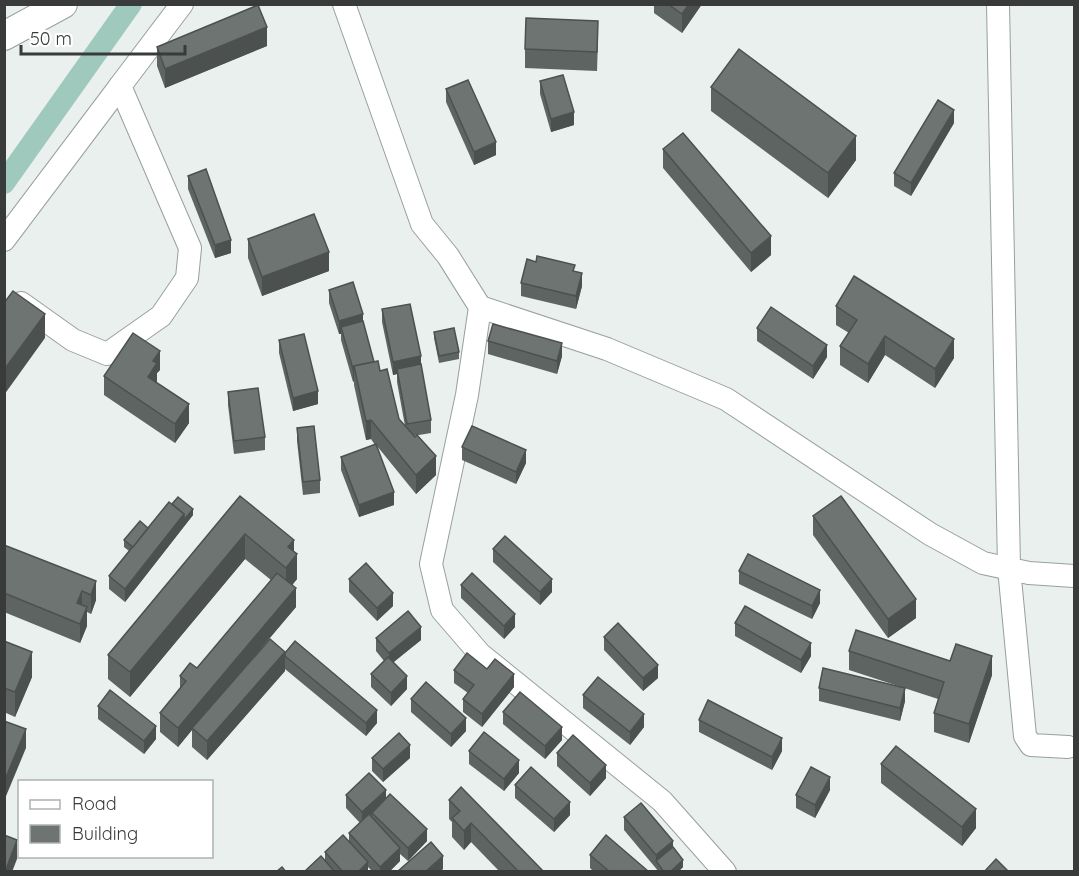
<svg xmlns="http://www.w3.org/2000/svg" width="1079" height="876" font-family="Quicksand,sans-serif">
	<rect width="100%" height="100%" fill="#e9f0ee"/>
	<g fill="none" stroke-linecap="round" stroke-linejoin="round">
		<polyline stroke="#a0c9bd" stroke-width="22" points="4,183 131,4"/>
		<g stroke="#98a09d" stroke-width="24">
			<g id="minor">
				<polyline points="344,4 422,224 448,256 480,307 467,395 431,564 442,610 480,654 662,801 725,872"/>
				<polyline points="998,4 1009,568 1025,736 1031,745 1068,747"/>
				<polyline points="4,240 120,86"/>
				<polyline points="21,303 73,340 107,354 161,316 187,278 190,248 120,86 182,4"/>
				<polyline points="480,307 607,349 726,399 930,534 983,563 1029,573 1074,576"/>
			</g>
		</g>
		<g stroke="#98a09d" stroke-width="30">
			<polyline id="major" points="4,36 63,4"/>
		</g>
		<use href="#minor" stroke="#fff" stroke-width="22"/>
		<use href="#major" stroke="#fff" stroke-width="28"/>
	</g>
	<g fill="#5e6462">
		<polygon points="654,4 702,4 682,33 654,13"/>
		<polygon points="598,40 597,71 525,68 525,49"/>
		<polygon points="267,46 165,88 157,66 157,47"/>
		<polygon points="540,81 574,125 551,132 540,94"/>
		<polygon points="711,87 856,160 828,198 711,111"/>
		<polygon points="446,89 496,155 474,165 446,102"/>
		<polygon points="954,123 911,196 894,186 894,173"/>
		<polygon points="663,149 771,255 751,272 663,168"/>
		<polygon points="188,176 231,253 215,258 188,189"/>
		<polygon points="248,239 329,271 262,296 248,258"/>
		<polygon points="575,271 582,286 576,309 521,296 521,283"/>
		<polygon points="329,290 363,323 374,362 380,371 399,419 405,426 397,382 397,374 393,375 382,322 382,309 421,365 431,420 431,433 413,436 436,475 416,494 377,446 394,505 359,517 341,470 341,457 375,445 371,439 366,440 354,385 354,381 353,382 341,340 341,334 339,334 329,303"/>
		<polygon points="836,306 954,358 935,388 885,355 868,383 840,365 840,346 849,333 836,325"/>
		<polygon points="757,328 827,357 813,379 757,341"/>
		<polygon points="434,332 459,352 459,359 439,363 434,338"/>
		<polygon points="279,340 318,404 293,411 279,353"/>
		<polygon points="488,341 562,356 557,374 488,354"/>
		<polygon points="160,370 157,373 157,383 189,423 175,443 104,395 104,376"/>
		<polygon points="228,392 265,437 265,450 234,454 228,405"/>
		<polygon points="297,428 320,480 320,493 303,495 297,441"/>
		<polygon points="462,447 526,463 516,484 462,460"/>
		<polygon points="240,496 294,552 297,579 292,585 296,607 228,687 285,653 377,723 366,736 285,669 285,671 207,760 192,747 192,730 178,747 160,732 160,713 180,689 180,676 197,668 271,580 245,559 130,697 108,679 108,655"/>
		<polygon points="172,504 193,515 125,602 109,589 109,576 129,551 124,547 124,540 148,528"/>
		<polygon points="813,516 916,618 888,638 813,535"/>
		<polygon points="4,545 96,581 96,600 91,614 87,612 87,626 80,643 4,612"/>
		<polygon points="493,549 552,592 540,605 493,562"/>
		<polygon points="739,571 820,603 812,619 739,584"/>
		<polygon points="349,579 393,606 377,621 349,592"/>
		<polygon points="461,585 515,627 504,639 461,598"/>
		<polygon points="735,623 811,656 801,673 735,636"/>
		<polygon points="604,637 658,678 643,691 604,650"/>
		<polygon points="376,638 421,640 393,662 407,689 391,706 371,687 371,674 384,661 376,651"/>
		<polygon points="4,641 32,677 15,717 4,712"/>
		<polygon points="849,651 992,675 969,743 934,732 934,713 938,699 849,670"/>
		<polygon points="487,669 514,687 482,727 463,712 463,699 468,693 454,683 454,670"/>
		<polygon points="819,688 905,701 900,721 819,701"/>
		<polygon points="583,695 644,727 630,745 583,708"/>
		<polygon points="411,699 466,731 451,747 411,712"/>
		<polygon points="98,706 156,739 144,754 98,719"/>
		<polygon points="503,712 562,740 545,759 503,724"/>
		<polygon points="699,720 782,751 772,770 699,732"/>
		<polygon points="469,751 519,773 504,791 469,764"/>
		<polygon points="557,753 606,778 590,796 557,766"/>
		<polygon points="372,758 410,758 383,782 372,771"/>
		<polygon points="881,764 976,828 962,846 881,783"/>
		<polygon points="515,785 570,815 554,832 515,798"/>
		<polygon points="830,790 815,818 796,808 796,795"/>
		<polygon points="346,795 386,799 427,841 408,861 400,854 400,861 389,872 373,872 368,867 368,872 304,872 325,860 325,852 349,841 349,833 360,823 346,808"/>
		<polygon points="449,800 544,872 500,872 471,842 464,850 452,837 452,822 449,819"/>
		<polygon points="624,817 673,847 683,867 678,872 659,872 624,830"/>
		<polygon points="590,855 649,872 594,872 590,868"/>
	</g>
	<g fill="#4c5150">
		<polygon points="689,4 702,4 682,33 682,14"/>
		<polygon points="267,27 267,46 165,88 165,69"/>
		<polygon points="954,110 954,123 911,196 911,183"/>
		<polygon points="574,112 574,125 551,132 551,119"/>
		<polygon points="856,136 856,160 828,198 828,173"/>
		<polygon points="496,142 496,155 474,165 474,152"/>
		<polygon points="771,236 771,255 751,272 751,253"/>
		<polygon points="231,240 231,253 215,258 215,245"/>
		<polygon points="329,252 329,271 262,296 262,277"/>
		<polygon points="582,273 582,286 576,309 576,296"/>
		<polygon points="45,314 45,338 4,395 4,370"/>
		<polygon points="363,314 363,327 341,327 341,334 339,334 339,321"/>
		<polygon points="885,336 885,355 868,383 868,364"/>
		<polygon points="954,339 954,358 935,388 935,369"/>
		<polygon points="562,343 562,356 557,374 557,361"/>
		<polygon points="827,345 827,357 813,379 813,366"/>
		<polygon points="160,351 160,370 157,373 157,382 148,396 148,377 153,361"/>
		<polygon points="421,356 421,368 397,369 397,374 393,375 393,362"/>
		<polygon points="354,368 354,381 353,382 353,369"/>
		<polygon points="318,391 318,404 293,411 293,398"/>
		<polygon points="189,404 189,423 175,443 175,424"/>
		<polygon points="371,420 371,439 366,440 366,421"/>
		<polygon points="526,450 526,463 516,484 516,472"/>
		<polygon points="436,456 436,475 416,494 416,475"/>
		<polygon points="394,492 394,505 359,517 359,505"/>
		<polygon points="193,509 193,515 125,602 125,589 184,514"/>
		<polygon points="245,534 245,559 130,697 130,672"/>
		<polygon points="294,540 294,559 297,554 297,579 286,593 286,568 288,547"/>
		<polygon points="552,579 552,592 540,605 540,592"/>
		<polygon points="96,581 96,600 91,614 91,595"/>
		<polygon points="296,588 296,607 193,729 192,728 192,730 178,747 178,728"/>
		<polygon points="820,590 820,603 812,619 812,606"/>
		<polygon points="82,591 82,610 77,603"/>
		<polygon points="393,593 393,606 377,621 377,608"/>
		<polygon points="916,599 916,618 888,638 888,619"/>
		<polygon points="87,607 87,626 80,643 80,624"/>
		<polygon points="515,614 515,627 504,639 504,626"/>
		<polygon points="421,627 421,640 389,666 389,653"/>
		<polygon points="811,643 811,656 801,673 801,660"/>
		<polygon points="32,652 32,677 15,717 15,692"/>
		<polygon points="285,652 285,671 207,760 207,741"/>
		<polygon points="992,656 992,675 969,743 969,724"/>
		<polygon points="658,665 658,678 643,691 643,678"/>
		<polygon points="514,674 514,687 482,727 482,714"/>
		<polygon points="407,676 407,689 391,706 391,693"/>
		<polygon points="905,688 905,701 900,721 900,708"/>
		<polygon points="377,710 377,723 366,736 366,723"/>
		<polygon points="644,714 644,727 630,745 630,732"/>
		<polygon points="466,718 466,731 451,747 451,734"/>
		<polygon points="156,726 156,739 144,754 144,741"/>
		<polygon points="562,727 562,740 545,759 545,746"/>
		<polygon points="26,729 26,748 4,801 4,782"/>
		<polygon points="782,738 782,751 772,770 772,757"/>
		<polygon points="410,745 410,758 383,782 383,769"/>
		<polygon points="519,760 519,773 504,791 504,779"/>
		<polygon points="606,765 606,778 590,796 590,783"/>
		<polygon points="830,777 830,790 815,818 815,805"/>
		<polygon points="386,790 386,803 372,813 372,816 362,825 362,812"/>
		<polygon points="570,802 570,815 554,832 554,819"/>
		<polygon points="976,809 976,828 962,846 962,827"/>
		<polygon points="471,823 471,842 464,850 464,831"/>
		<polygon points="427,829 427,841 408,861 408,848"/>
		<polygon points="17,840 17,859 12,872 5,872"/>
		<polygon points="673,841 673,854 656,861 656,855"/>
		<polygon points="400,848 400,861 389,872 380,872 380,867"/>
		<polygon points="443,856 443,869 440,872 425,872"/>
		<polygon points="683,860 683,867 678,872 670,872"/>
		<polygon points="368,862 368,872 358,872"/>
	</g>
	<g fill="#6d7472" stroke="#4c5150" stroke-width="1.5">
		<polygon points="668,4 689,4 682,14"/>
		<polygon points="258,5 267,27 165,69 157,47"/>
		<polygon points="526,18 598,21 597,52 525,49"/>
		<polygon points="739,49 856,136 828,173 711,87"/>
		<polygon points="563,75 574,112 551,119 540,81"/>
		<polygon points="468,80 496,142 474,152 446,89"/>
		<polygon points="938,100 954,110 911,183 894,173"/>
		<polygon points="683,133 771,236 751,253 663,149"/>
		<polygon points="206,169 231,240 215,245 188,176"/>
		<polygon points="314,214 329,252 262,277 248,239"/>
		<polygon points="537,256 575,265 573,271 582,273 576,296 521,283 527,259 536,262"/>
		<polygon points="854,276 954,339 935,369 885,336 868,364 840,346 857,320 836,306"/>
		<polygon points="353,282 363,314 339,321 329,290"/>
		<polygon points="13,291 45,314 4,370 4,303"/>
		<polygon points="410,304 421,356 393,362 382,309"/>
		<polygon points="771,307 827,345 813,366 757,328"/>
		<polygon points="363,321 374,362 354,366 354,368 353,369 341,327"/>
		<polygon points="493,324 562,343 557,361 488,341"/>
		<polygon points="454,328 459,352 439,356 434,332"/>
		<polygon points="133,333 160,351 153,361 157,363 148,377 189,404 175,424 104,376"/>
		<polygon points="304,334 318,391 293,398 279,340"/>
		<polygon points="378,361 380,371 387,369 399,419 415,437 417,435 436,456 416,475 371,420 366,421 354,366"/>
		<polygon points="421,364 431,420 407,424 397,369"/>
		<polygon points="258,388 265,437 234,441 228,392"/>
		<polygon points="314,426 320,480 303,482 297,428"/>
		<polygon points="472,426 526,450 516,472 462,447"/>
		<polygon points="376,444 394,492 359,505 341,457"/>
		<polygon points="240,496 294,540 288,547 297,554 286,568 245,534 130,672 108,655"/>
		<polygon points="841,496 916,599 888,619 813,516"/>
		<polygon points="178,497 193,509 184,520 184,514 172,504"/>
		<polygon points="169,502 184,514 125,589 109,576"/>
		<polygon points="140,521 148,528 133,547 124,540"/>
		<polygon points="505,536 552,579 540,592 493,549"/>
		<polygon points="4,545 96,581 91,595 82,591 77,603 87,607 80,624 4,593"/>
		<polygon points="748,554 820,590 812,606 739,571"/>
		<polygon points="366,563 393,593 377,608 349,579"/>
		<polygon points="277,573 296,588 178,728 160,713 186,681 180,676 190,663 197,668"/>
		<polygon points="472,573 515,614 504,626 461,585"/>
		<polygon points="745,606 811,643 801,660 735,623"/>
		<polygon points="408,611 421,627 389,653 376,638"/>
		<polygon points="618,623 658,665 643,678 604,637"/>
		<polygon points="856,630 950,661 956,644 992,656 969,724 934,713 944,682 849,651"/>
		<polygon points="270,639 285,652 207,741 192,728"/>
		<polygon points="4,641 32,652 15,692 4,688"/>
		<polygon points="295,641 377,710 366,723 285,656 285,653"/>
		<polygon points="467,653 487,669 495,659 514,674 482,714 463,699 474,685 454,670"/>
		<polygon points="388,657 407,676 391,693 371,674"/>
		<polygon points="823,668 905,688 900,708 819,688"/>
		<polygon points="598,677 644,714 630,732 583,695"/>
		<polygon points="426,682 466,718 451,734 411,699"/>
		<polygon points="110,690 156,726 144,741 98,706"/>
		<polygon points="520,692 562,727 545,746 503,712"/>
		<polygon points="708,700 782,738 772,757 699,720"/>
		<polygon points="4,721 26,729 4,782"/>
		<polygon points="484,732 519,760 504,779 469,751"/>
		<polygon points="399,733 410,745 383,769 372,758"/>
		<polygon points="573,735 606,765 590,783 557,753"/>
		<polygon points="896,746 976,809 962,827 881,764"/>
		<polygon points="531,767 570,802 554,819 515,785"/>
		<polygon points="811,767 830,777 815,805 796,795"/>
		<polygon points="369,773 386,790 362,812 346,795"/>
		<polygon points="461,787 544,872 519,872 471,823 464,831 452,818 460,811 449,800"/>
		<polygon points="390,794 427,829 408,848 372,813"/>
		<polygon points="641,803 673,841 656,855 624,817"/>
		<polygon points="369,814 400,848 380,867 349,833"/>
		<polygon points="4,835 17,840 5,872 4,872"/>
		<polygon points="343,835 368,862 358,872 343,872 325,852"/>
		<polygon points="606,835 649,872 610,872 590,855"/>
		<polygon points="431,842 443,856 425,872 397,872"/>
		<polygon points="673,847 683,860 670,872 664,872 656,861"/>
		<polygon points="321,856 335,872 304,872"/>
		<polygon points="996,859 1009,872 984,872"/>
		<polygon points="282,867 286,872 276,872"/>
	</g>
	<rect width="1079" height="876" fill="none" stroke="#383b3a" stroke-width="12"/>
	<rect x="18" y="780" width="195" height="78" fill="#ffffff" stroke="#afb1b0" stroke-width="1.5"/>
	<rect x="30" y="800" width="30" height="9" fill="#ffffff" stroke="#afb1b0" stroke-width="1.5"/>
	<text x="72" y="810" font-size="18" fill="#383b3a">Road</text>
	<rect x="30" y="825" width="30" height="18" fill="#6d7472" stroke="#afb1b0" stroke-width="1.5"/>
	<text x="72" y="840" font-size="18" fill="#383b3a">Building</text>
	<path d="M21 45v9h164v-9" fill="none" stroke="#383b3a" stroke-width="3"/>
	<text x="30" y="45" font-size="18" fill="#383b3a" stroke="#ffffff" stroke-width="4.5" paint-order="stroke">50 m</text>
</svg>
